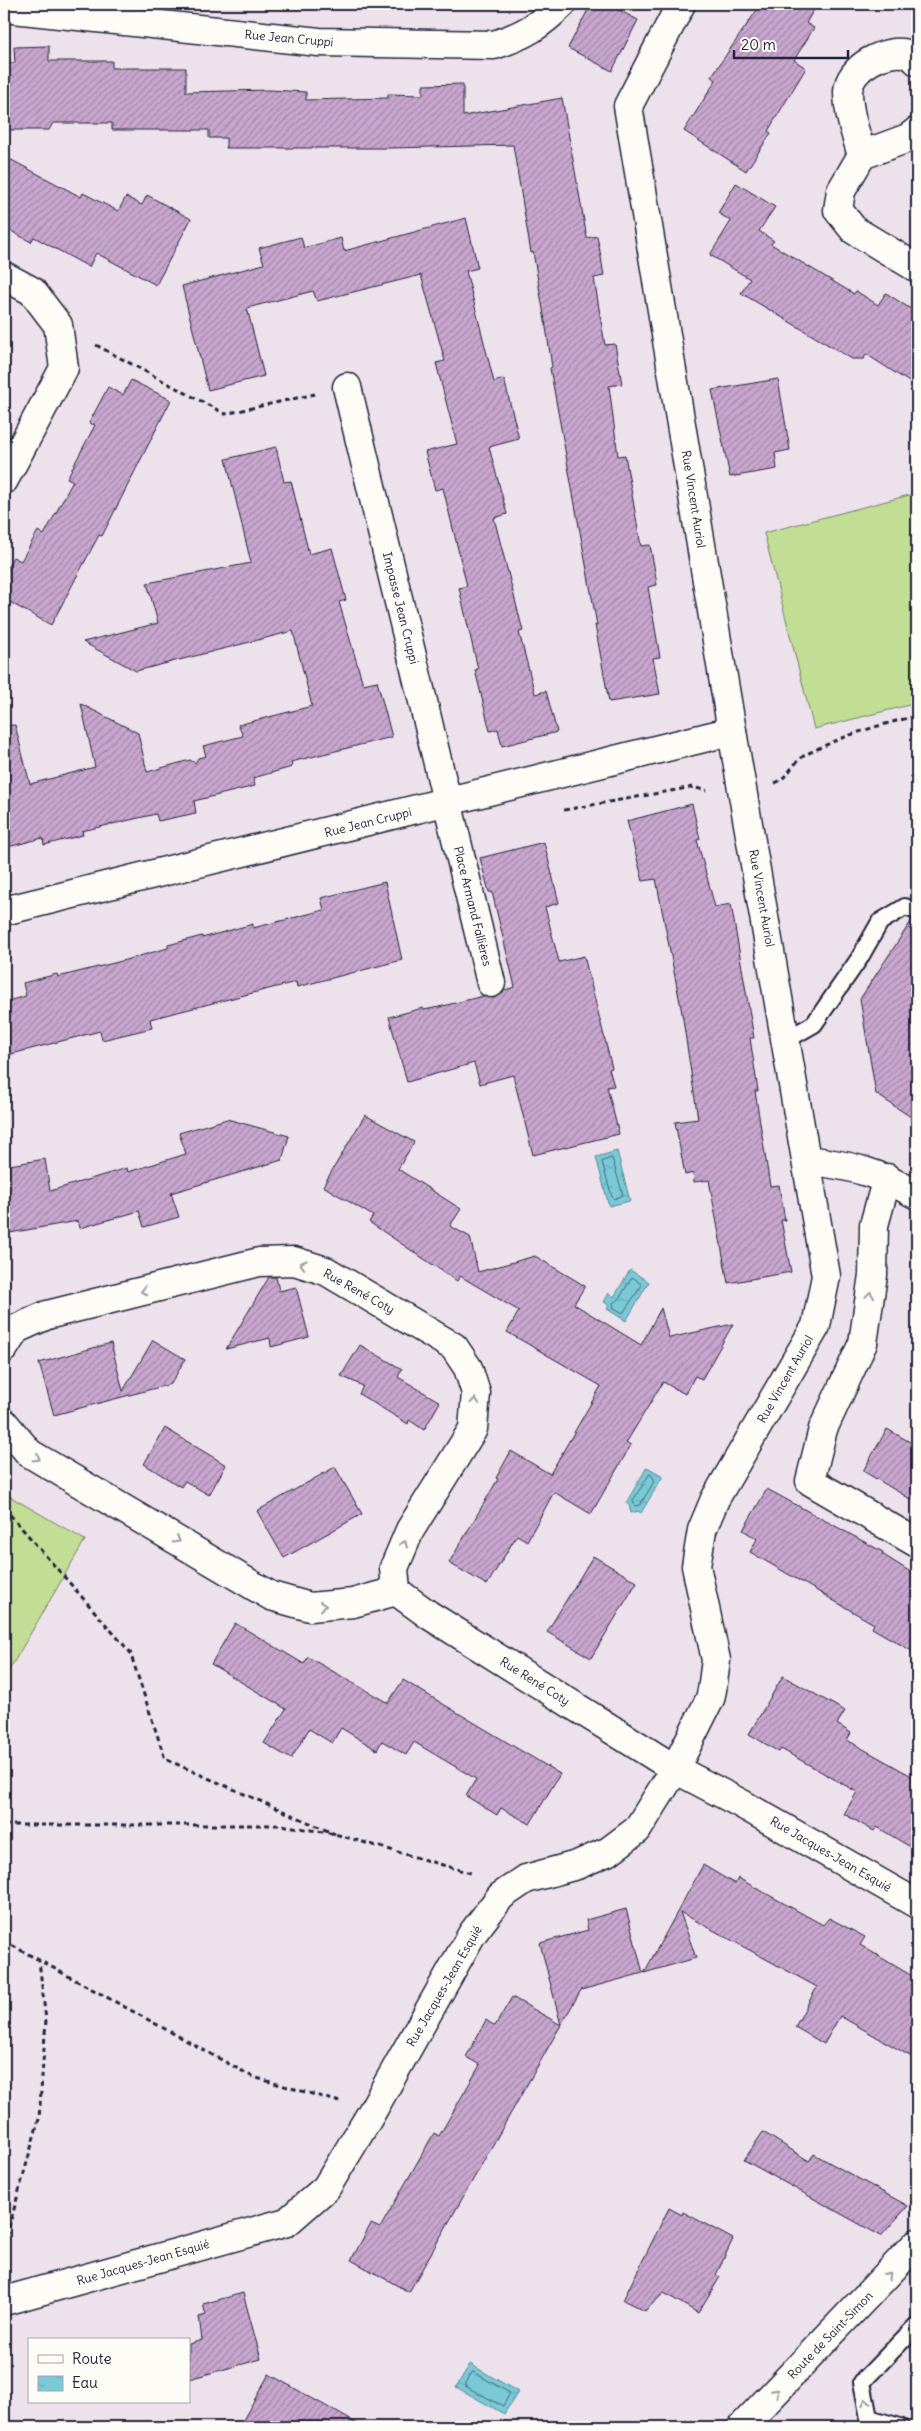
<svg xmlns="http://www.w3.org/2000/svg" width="921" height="2431" font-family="Delius,sans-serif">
	<defs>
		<pattern id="water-ripples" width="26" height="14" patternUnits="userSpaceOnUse" patternTransform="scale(1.25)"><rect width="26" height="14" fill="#7ac9d6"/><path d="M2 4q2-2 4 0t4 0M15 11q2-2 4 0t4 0" fill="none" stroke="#69acb9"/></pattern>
		<pattern id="building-hatch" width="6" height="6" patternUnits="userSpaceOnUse" patternTransform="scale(1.25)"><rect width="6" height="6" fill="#c9a6cf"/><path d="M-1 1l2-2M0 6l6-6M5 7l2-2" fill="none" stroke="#a387a9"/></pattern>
	</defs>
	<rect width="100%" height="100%" fill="#ede2eb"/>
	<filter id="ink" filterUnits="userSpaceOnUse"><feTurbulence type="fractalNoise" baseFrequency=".02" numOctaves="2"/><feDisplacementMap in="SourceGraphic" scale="10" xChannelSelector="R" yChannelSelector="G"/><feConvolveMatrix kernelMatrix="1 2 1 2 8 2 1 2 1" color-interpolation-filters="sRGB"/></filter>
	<g filter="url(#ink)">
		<g fill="#c2dd94" stroke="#728068">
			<polygon points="917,493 917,703 814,729 764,533"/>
			<polygon points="4,1493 85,1540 4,1679"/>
		</g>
		<g fill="url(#water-ripples)" stroke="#578698">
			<polygon points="617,1151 630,1201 609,1206 596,1157"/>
			<polygon points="630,1270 649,1282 626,1321 607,1309 609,1305 604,1302 609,1293 614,1297"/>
			<polygon points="647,1467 663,1476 641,1513 638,1511 631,1513 629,1505 626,1503"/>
			<polygon points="470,2364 518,2392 504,2414 456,2387"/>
		</g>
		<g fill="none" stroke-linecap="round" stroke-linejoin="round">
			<g stroke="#456579" stroke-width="1">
				<polygon points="612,1158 623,1195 614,1199 612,1197 602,1162"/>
				<polygon points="634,1278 642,1285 623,1313 614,1308 613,1303 619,1299 631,1279"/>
				<polygon points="650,1474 655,1480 640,1505 635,1506 633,1501"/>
				<polygon points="473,2372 510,2393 503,2406 465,2386 465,2383"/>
			</g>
		</g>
		<g fill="url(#building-hatch)" stroke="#22223b">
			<polygon points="591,4 607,4 638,20 612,71 568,48"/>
			<polygon points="761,4 817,4 806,23 814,28 794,60 806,68 768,131 771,133 746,171 684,131 716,80 711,77"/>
			<polygon points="49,46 49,61 112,61 112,68 186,68 186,92 270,90 306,92 306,100 388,98 388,94 423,95 423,85 463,84 463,116 562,98 587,238 597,236 601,257 604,276 594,278 605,345 615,344 622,384 609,386 618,456 625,455 641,546 650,545 654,566 657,585 648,587 660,657 653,658 660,694 609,702 595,625 597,625 550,368 552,367 545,321 533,252 531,253 513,145 390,148 226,148 226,138 209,138 209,130 112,130 112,123 53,123 49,130 4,130 4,63 15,63 14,47"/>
			<polygon points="4,156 81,197 83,193 118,211 126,197 142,205 147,195 191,219 156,285 96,253 89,267 34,237 31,242 4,227"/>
			<polygon points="736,183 775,207 759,231 774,241 771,244 854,294 856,291 878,305 886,293 917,313 917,387 866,354 864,359 852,359 741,293 750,279 710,255 731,221 718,213"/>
			<polygon points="466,218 478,268 466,271 494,382 504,379 519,439 489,447 507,514 494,518 523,631 519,632 535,694 546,691 557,732 502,746 498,729 490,731 475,670 478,669 459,588 467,586 443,488 435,490 425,452 457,444 436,363 445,361 421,275 317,301 313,291 247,308 264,376 208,390 182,286 264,264 259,248 301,237 304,248 341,238 344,251"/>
			<polygon points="778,379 790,450 775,453 777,469 730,477 712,390"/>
			<polygon points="131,380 171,400 102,536 99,535 51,625 4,599 4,574 13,557 21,561 38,531 44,535 73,481 67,478 95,425 89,423 108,387 123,395"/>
			<polygon points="276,447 284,482 291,481 309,554 332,548 346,600 339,602 363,684 377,681 392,737 291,762 292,767 253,778 255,786 194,801 196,813 158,821 156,814 82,831 83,835 44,845 43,838 4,848 4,726 15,725 30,784 95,767 81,704 138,733 147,772 190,760 195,763 198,758 206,756 203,746 243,736 238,725 312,706 293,631 136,671 83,642 158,623 147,583 251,563 226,459"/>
			<polygon points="692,804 700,839 697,840 715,907 731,904 754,1038 750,1038 758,1091 755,1091 770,1186 779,1185 785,1220 781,1220 791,1272 728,1283 709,1180 694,1182 693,1173 685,1175 675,1122 698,1119 682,1013 656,879 643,881 627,821"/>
			<polygon points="544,842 559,903 545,907 559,962 584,956 612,1068 609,1069 614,1086 607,1087 619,1134 533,1155 513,1075 480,1084 474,1063 407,1082 389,1017 423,1008 424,1010 439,1007 483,996 494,998 505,990 515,987 492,892 489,892 480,858"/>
			<polygon points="385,882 402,960 297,987 296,982 150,1019 152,1028 102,1040 100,1031 4,1056 4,1002 26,996 23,983 57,974 58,977 118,962 168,948 168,945 202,936 202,938 253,924 253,928 324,910 321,898"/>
			<polygon points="912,920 917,921 917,1121 876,1094 860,999"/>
			<polygon points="365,1115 414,1142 398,1169 461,1209 450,1226 470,1237 478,1272 535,1256 585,1286 574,1304 641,1345 661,1308 669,1338 733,1324 702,1379 695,1376 685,1394 663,1382 626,1443 631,1445 591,1514 554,1492 527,1541 517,1535 487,1585 449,1563 498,1479 496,1478 511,1451 550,1474 601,1386 507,1332 519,1311 460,1276 457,1281 369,1222 373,1216 323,1186"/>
			<polygon points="227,1119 289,1136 282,1160 171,1193 179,1217 144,1227 139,1211 80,1228 78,1221 4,1234 4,1166 45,1159 50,1191 127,1168 128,1172 186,1154 179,1133"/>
			<polygon points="269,1277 276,1277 279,1291 296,1287 309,1337 271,1347 270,1338 226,1349"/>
			<polygon points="153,1340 185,1359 171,1384 54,1415 39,1363 111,1343 123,1391"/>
			<polygon points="360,1345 402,1369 398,1377 440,1402 424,1430 409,1420 408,1424 359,1394 363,1386 341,1376"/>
			<polygon points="165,1428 226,1465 209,1495 185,1481 181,1487 144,1464"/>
			<polygon points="887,1429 917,1446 917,1503 863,1471"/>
			<polygon points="335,1467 362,1514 284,1558 257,1511"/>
			<polygon points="767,1489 883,1552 882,1554 917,1576 917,1654 872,1628 874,1624 750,1552 757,1539 743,1530"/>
			<polygon points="593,1556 637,1582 591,1658 547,1632"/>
			<polygon points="235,1623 304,1664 308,1657 388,1703 403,1680 560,1774 530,1824 501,1808 497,1815 466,1796 476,1779 414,1742 406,1755 382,1741 377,1750 341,1728 332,1743 309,1729 291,1759 264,1743 286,1709 211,1664"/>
			<polygon points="783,1676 845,1711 837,1724 851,1733 847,1740 917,1779 917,1851 877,1827 874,1831 844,1814 857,1792 781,1749 779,1752 749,1734"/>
			<polygon points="703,1865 735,1884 738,1878 823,1925 829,1918 850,1929 865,1937 860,1945 917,1979 917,2060 840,2016 824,2044 795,2027 817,1987 680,1912 696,1958 644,1973"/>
			<polygon points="626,1909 643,1973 581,1990 561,2025 540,1943 588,1930 586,1920"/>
			<polygon points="512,1997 561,2025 409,2292 351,2260 371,2224 380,2228 434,2133 439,2136 480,2065 466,2057 486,2020 495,2026"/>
			<polygon points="763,2132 809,2161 814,2154 908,2206 881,2236 744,2160"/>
			<polygon points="669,2208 682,2215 683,2212 733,2239 716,2275 720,2277 698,2313 664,2293 645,2311 623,2300"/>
			<polygon points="243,2293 261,2359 189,2379 189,2344 202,2340 199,2317 206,2315 203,2304"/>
			<polygon points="269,2374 363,2427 239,2427"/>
		</g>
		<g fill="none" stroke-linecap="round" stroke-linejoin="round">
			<g stroke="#22223b" stroke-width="20">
				<g id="lane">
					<polyline points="786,1040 814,1024 859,959 880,922 905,907 917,911"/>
					<polyline points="900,2427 869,2418 862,2382 917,2325"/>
				</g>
			</g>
			<g stroke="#22223b" stroke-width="31">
				<g id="street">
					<path d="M4 8 319 42 494 45C525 35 539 26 562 4"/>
					<polyline points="917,131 908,138 862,155 841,191 838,210 854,230 917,268"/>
					<path d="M862 155C856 135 848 113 848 91 849 67 886 48 908 54 911 55 915 59 917 61"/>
					<polyline points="4,276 32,291 58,325 64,368 4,480"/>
					<polyline points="347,387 491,983"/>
					<polyline points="4,911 732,731"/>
					<path d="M807 1160C853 1166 877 1172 917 1195"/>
					<polyline points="887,1178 874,1225 873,1275 863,1343 823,1429 810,1481 917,1543"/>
					<polyline points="4,1348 16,1329 47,1315 259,1262 294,1261 326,1271 454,1347 468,1368 476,1393 473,1429 410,1530 394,1568 396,1591 429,1615 675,1769 710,1699 712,1690 716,1660 696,1566 702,1530 715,1499 816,1326 826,1276 732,731 628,106 681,4"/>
					<polyline points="4,1423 29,1453 271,1596 310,1607 353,1603 396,1591"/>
					<polyline points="4,2301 287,2222 326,2188 369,2117 472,1934 501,1896 526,1879 577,1865 609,1851 637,1830 675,1769 740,1803 917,1904"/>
					<polyline points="742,2427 917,2243"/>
				</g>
			</g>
			<g stroke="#22223b" stroke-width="3" stroke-dasharray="5 4" stroke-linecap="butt">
				<polyline points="96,345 225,414 315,394"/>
				<path d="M775 783C788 778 793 762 805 755 841 736 878 725 917 716"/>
				<polyline points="564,810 693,787 707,791"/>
				<polyline points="4,1508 130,1652 165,1759 335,1834"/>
				<polyline points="4,1825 281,1825 335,1834 474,1874"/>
				<polyline points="4,1941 253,2077 340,2102"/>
				<polyline points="4,2245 39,2119 46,2020 39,1961"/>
			</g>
			<use href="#lane" stroke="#fdfcf7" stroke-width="16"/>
			<use href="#street" stroke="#fdfcf7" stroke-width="28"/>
		</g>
		<defs><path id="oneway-chevron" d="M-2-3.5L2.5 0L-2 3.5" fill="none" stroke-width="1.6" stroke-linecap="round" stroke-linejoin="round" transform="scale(1.25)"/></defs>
		<g stroke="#9a9aa2">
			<use href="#oneway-chevron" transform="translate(303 1264) rotate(-163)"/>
			<use href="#oneway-chevron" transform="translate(144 1291) rotate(166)"/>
			<use href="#oneway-chevron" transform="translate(870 1295) rotate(-82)"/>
			<use href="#oneway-chevron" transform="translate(475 1401) rotate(-86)"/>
			<use href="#oneway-chevron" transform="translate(37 1458) rotate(31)"/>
			<use href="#oneway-chevron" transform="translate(177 1540) rotate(31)"/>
			<use href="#oneway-chevron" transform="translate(404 1544) rotate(-67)"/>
			<use href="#oneway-chevron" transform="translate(323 1606) rotate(-5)"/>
			<use href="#oneway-chevron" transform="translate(888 2275) rotate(-48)"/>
			<use href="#oneway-chevron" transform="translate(776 2392) rotate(-46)"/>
			<use href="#oneway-chevron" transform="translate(866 2402) rotate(-101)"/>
		</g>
	</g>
	<g text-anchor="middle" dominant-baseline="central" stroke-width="4" stroke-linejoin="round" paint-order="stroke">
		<g font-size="12" fill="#22223b" stroke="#fdfcf7">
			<text transform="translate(289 38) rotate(5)">Rue Jean Cruppi</text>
			<text transform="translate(694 499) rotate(81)">Rue Vincent Auriol</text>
			<text transform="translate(401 608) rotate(76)">Impasse Jean Cruppi</text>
			<text transform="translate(368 822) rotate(-14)">Rue Jean Cruppi</text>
			<text transform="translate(762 898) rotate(80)">Rue Vincent Auriol</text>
			<text transform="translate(473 906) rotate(76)">Place Armand Fallières</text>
			<text transform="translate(359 1291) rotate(29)">Rue René Coty</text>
			<text transform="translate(785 1379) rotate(-60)">Rue Vincent Auriol</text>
			<text transform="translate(535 1681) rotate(32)">Rue René Coty</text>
			<text transform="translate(831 1854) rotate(30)">Rue Jacques-Jean Esquié</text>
			<text transform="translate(444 1986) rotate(-60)">Rue Jacques-Jean Esquié</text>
			<text transform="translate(143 2262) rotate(-16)">Rue Jacques-Jean Esquié</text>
			<text transform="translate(830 2335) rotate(-46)">Route de Saint-Simon</text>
		</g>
	</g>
	<rect width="921" height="2431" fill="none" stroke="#fdfcf7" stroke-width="20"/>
	<rect x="10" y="10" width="901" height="2411" fill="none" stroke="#22223b" stroke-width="2" filter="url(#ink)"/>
	<rect x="28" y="2338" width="162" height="65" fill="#fdfcf7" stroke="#a5a5ac"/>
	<rect x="38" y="2355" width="25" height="8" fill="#fdfcf7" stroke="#a5a5ac"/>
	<text x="72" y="2364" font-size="15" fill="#22223b">Route</text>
	<rect x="38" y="2376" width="25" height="15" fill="url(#water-ripples)" stroke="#a5a5ac"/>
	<text x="72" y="2388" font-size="15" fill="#22223b">Eau</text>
	<path d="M734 50v8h114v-8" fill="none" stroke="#22223b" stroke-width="2.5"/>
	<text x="741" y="50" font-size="15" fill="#22223b" stroke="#fdfcf7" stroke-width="4" paint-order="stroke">20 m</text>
</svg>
